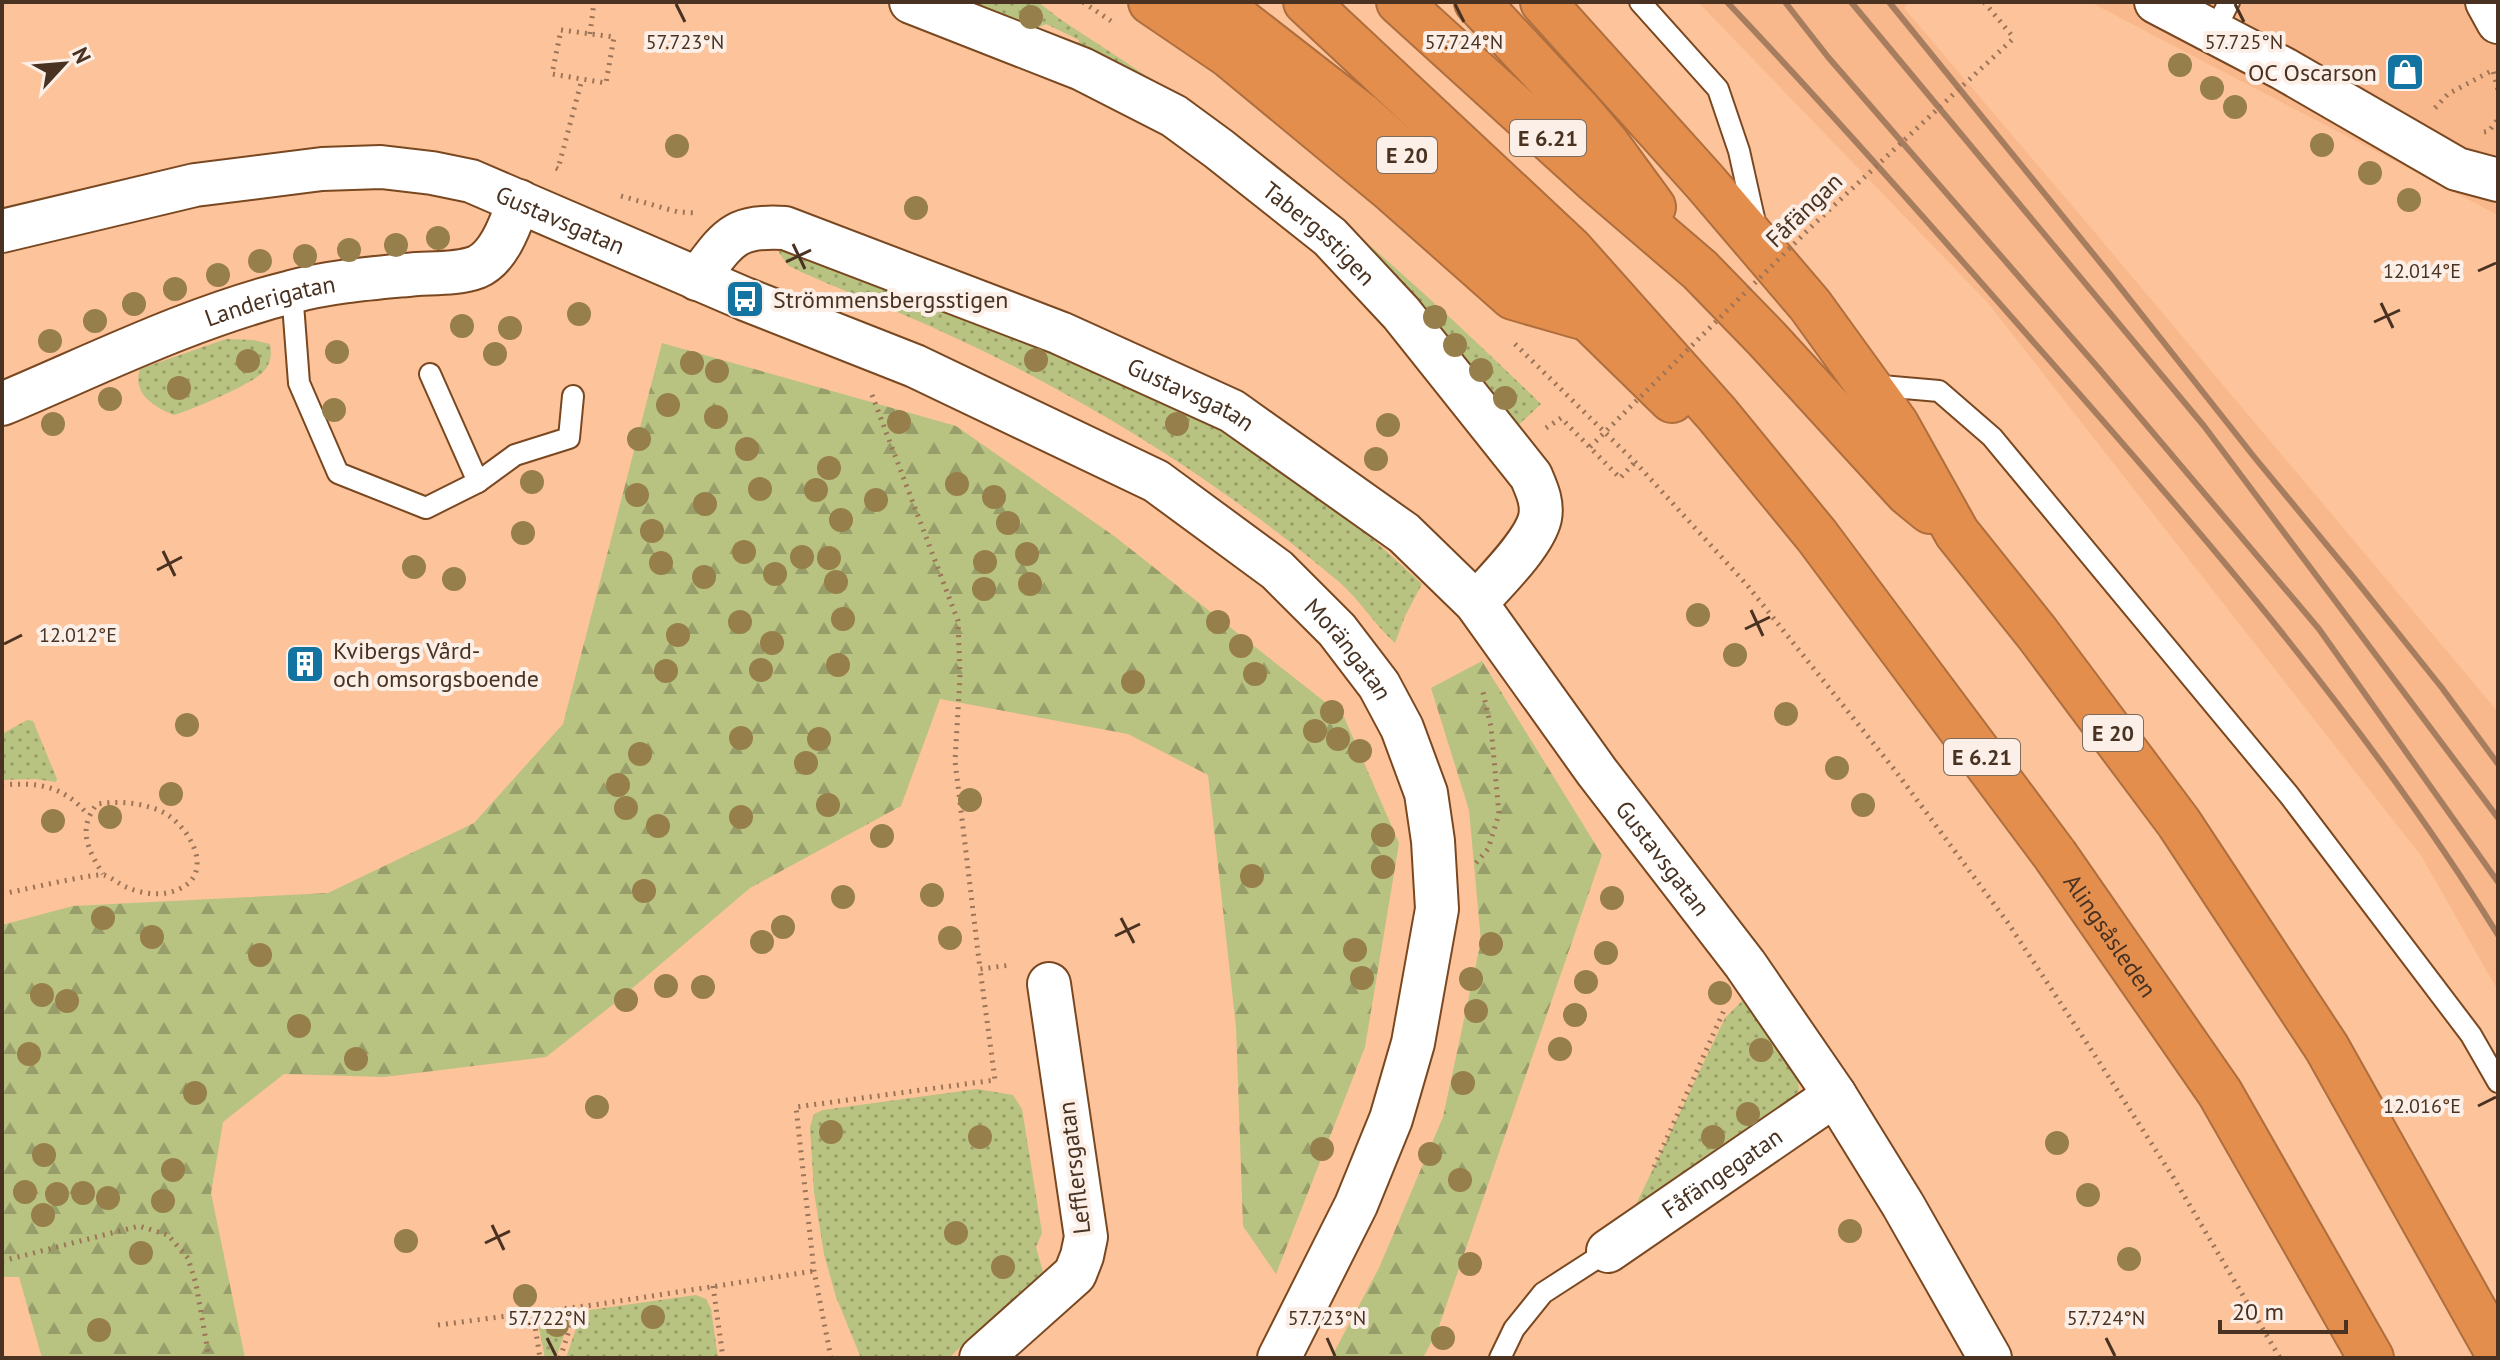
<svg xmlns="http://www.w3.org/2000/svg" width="2500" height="1360" font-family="'PT Sans',sans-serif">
	<defs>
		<pattern id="grass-dots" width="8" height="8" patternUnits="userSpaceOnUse" patternTransform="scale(2)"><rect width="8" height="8" fill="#b8c281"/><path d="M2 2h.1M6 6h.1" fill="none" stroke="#989e69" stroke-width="1.8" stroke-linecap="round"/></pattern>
		<pattern id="forest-firs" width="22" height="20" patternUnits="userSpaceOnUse" patternTransform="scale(2)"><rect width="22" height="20" fill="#b8c281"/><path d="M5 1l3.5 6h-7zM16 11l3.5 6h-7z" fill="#989e69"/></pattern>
	</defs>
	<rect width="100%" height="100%" fill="#fdc39a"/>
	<g fill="#f8b88b">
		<polygon points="1698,2 1910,2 1904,8 2081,216 2498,712 2498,991 2422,857 1988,303"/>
		<polygon points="2090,2 2498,2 2498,215 2193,56"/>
	</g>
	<g fill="url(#grass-dots)">
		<path d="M946 2H1038L1060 19C1119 58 1180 97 1237 139 1345 218 1445 311 1541 404L1510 433 1449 361 1075 56 1079 40 1046 24 1031 31Z"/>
		<path d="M780 245 975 315 1187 410 1243 440 1341 510 1422 584 1405 616 1395 643C1374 624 1360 600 1338 581 1241 499 1134 429 1021 370 980 349 938 329 895 311 860 296 823 283 789 266L779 253Z"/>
		<path d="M226 339 253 340 270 344C272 354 271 365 262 373 250 385 191 410 174 415 154 407 132 394 140 369Z"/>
		<polygon points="27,720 33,721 57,779 56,782 35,779 2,780 2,734"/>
		<polygon points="1748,995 1797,1070 1799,1090 1786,1109 1631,1215 1725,1018"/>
		<polygon points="977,1089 1013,1095 1022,1109 1042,1233 1036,1247 1043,1272 1040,1279 975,1333 949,1358 861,1358 836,1297 824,1254 814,1192 810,1127 814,1114 823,1110"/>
		<polygon points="696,1295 706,1299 711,1309 718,1358 566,1358 582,1311"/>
		<polygon points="572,1312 556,1358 545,1358 537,1318"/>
	</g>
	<g fill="url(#forest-firs)">
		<polygon points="662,343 956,426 1114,536 1344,717 1399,843 1365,1047 1276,1274 1243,1226 1236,1027 1208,775 1128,734 940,699 901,806 750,888 615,1003 546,1057 384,1077 284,1074 223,1122 211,1193 245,1358 42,1358 19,1277 2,1277 2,925 73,906 328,893 474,823 563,724"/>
		<polygon points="1482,661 1602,855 1438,1329 1423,1358 1331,1358 1379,1268 1443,1117 1481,941 1469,810 1431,688"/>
	</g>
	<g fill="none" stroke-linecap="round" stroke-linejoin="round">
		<g stroke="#794821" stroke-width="24">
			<g id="lane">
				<polyline points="1640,2 1718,89 1739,151 1756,227"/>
				<polyline points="2214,32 2229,2"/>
				<polyline points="292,291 299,383 338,473 426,508 478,482 430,374"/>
				<polyline points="1870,385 1939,391 1992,437 2289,795 2471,1035 2498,1082"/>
				<polyline points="478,482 515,455 569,438 573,396"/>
				<polyline points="1500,1358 1514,1329 1543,1293 1608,1251"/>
			</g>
		</g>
		<g stroke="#794821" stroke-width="46">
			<g id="street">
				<path id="s1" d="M911 2 1082 69 1174 116 1219 149 1330 237 1401 313 1531 476C1537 490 1543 503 1540 518 1534 544 1494 583 1476 603"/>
				<polyline points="2156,2 2284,69 2457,169 2498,180"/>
				<polyline points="2487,2 2498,22"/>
				<path id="s2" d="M2 231 195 185 322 169 381 167 432 173 471 181 745 299 915 366 1156 481 1277 570 1337 630 1379 685 1402 728 1426 793 1433 841 1437 909 1413 1043 1391 1119 1356 1205 1279 1358"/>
				<path id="s3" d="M697 279C728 239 732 225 785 228L1060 333 1232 411 1404 533 1476 603 1597 772 1745 964 1835 1095 1903 1205 1990 1358"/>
				<path id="s4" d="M2 404C97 364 191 317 291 292 331 281 376 278 417 274 436 273 459 274 477 267 500 257 511 222 519 201"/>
				<path id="s5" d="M1608 1251 1835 1095"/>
				<polyline points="981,1358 1075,1274 1082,1256 1086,1237 1049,984"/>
			</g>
		</g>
		<g stroke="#ae6e3e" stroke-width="48">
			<g id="highway">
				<polyline points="1151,2 1229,55 1391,189 1513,297 1579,316"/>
				<polyline points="1216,2 1360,114 1589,319 1672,400"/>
				<path id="s6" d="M1306 2 1570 249 1717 414 1817 536 2055 855 2220 1093 2371 1358"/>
				<polyline points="1399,2 1595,180 1700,270 1767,339 1908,493 1930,511"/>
				<polyline points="1477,2 1579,111 1607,144 1653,207"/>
				<polyline points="1543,2 1705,182 1810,305 1896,424 1957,533 2037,633 2179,823 2327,1048 2498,1353"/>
			</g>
		</g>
		<g stroke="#9c7458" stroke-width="5" stroke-dasharray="2 6" stroke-linecap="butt">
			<polyline points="1083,2 1111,21"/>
			<polyline points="1984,2 2014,38"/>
			<polygon points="561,30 614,37 606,83 552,74"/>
			<polyline points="590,34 594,2"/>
			<polyline points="2435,108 2448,94 2493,70 2498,90"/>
			<polyline points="2484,132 2489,131 2498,119"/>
			<polyline points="556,168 558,169 582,79"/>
			<polyline points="621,196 678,212 697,213"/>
			<polyline points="1515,344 1635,462 1747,585 1897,773 2008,923 2094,1054 2173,1177 2280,1358"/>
			<polyline points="872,395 958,621 960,677 955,761 980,969 1011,965"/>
			<polyline points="1546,428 1561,418 1620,478 1635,462"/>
			<path d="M2 785C39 782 64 786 88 815"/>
			<polyline points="1476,863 1488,849 1499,814 1491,727 1482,688"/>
			<path d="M2 894C18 891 94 873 104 875 111 877 119 884 126 887 142 894 163 897 179 889 218 872 186 820 158 810 138 802 117 801 97 804 77 829 88 850 103 874"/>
			<polyline points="1654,1167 1725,1008"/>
			<polyline points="2,1261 139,1226 168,1235 188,1258 196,1284 209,1358"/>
			<polyline points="713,1286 723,1358"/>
			<polyline points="533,1313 540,1358"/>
			<polyline points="438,1325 600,1304 814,1271"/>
			<polyline points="560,1358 577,1307"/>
			<polyline points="831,1358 814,1271 796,1107 995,1080 980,969"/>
		</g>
		<use href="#lane" stroke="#fff" stroke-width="20"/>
		<use href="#street" stroke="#fff" stroke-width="42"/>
		<use href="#highway" stroke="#e48e4d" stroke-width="44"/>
		<g stroke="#a67d5f" stroke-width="6">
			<path d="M1727 2C1833 114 1935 230 2037 346 2202 532 2367 723 2498 935"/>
			<polyline points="1785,2 1828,57 2100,370 2319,629 2498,882"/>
			<polyline points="1851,2 2204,426 2498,818"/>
			<polyline points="1889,2 2112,277 2255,458 2354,578 2442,688 2498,764"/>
		</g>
		<polyline stroke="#9c7458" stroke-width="5" stroke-dasharray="2 6" stroke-linecap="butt" points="1590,447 1813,225 2014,38"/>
	</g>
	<g fill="#967f4b">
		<circle cx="1031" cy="17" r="12"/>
		<circle cx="2180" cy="65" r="12"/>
		<circle cx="2212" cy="88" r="12"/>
		<circle cx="2235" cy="107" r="12"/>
		<circle cx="2322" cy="145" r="12"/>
		<circle cx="677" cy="146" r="12"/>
		<circle cx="2370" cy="173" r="12"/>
		<circle cx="2409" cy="200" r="12"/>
		<circle cx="916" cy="208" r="12"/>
		<circle cx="438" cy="238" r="12"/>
		<circle cx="396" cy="245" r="12"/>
		<circle cx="349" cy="250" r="12"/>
		<circle cx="305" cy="256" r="12"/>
		<circle cx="260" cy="261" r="12"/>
		<circle cx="218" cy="275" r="12"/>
		<circle cx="175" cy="289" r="12"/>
		<circle cx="134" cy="304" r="12"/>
		<circle cx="579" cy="314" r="12"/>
		<circle cx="1435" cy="317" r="12"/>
		<circle cx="95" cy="321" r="12"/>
		<circle cx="462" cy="326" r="12"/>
		<circle cx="510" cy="328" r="12"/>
		<circle cx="50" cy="341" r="12"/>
		<circle cx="1455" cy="345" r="12"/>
		<circle cx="337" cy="352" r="12"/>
		<circle cx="495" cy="354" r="12"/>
		<circle cx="1036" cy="360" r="12"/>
		<circle cx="248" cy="361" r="12"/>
		<circle cx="692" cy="363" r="12"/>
		<circle cx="1481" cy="370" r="12"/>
		<circle cx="717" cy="371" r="12"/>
		<circle cx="179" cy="388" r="12"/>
		<circle cx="1505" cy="398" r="12"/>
		<circle cx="110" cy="399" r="12"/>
		<circle cx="668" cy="405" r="12"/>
		<circle cx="334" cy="410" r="12"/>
		<circle cx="716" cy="417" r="12"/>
		<circle cx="899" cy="422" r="12"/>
		<circle cx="53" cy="424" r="12"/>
		<circle cx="1177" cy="424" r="12"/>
		<circle cx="1388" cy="425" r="12"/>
		<circle cx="639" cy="439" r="12"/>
		<circle cx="747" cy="449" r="12"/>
		<circle cx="1376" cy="459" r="12"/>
		<circle cx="829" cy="468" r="12"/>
		<circle cx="532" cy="482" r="12"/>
		<circle cx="957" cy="484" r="12"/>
		<circle cx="760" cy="489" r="12"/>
		<circle cx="816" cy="490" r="12"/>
		<circle cx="637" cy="495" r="12"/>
		<circle cx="994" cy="497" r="12"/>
		<circle cx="876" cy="500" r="12"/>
		<circle cx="705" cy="504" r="12"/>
		<circle cx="841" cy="520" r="12"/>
		<circle cx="1008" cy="523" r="12"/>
		<circle cx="652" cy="531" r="12"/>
		<circle cx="523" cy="533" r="12"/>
		<circle cx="744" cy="552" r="12"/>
		<circle cx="1027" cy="554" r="12"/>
		<circle cx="802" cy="557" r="12"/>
		<circle cx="829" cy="558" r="12"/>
		<circle cx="985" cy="562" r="12"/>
		<circle cx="661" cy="563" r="12"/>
		<circle cx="414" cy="567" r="12"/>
		<circle cx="775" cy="574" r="12"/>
		<circle cx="704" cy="577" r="12"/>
		<circle cx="454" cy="579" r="12"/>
		<circle cx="836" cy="582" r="12"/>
		<circle cx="1030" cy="584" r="12"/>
		<circle cx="984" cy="589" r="12"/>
		<circle cx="1698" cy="615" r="12"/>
		<circle cx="843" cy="619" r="12"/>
		<circle cx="740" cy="622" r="12"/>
		<circle cx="1218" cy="622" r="12"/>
		<circle cx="678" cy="635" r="12"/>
		<circle cx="772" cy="643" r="12"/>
		<circle cx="1241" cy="646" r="12"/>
		<circle cx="1735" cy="655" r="12"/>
		<circle cx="838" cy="665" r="12"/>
		<circle cx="761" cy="670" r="12"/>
		<circle cx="666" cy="671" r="12"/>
		<circle cx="1255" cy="674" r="12"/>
		<circle cx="1133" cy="682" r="12"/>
		<circle cx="1332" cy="712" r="12"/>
		<circle cx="1786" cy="714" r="12"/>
		<circle cx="187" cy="725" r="12"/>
		<circle cx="1315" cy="731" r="12"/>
		<circle cx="741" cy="738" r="12"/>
		<circle cx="819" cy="739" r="12"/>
		<circle cx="1338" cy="739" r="12"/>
		<circle cx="1360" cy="751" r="12"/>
		<circle cx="640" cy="754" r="12"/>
		<circle cx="806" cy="763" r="12"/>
		<circle cx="1837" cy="768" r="12"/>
		<circle cx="618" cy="785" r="12"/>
		<circle cx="171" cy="794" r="12"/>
		<circle cx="970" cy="800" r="12"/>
		<circle cx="828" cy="805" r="12"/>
		<circle cx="1863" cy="805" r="12"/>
		<circle cx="626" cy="808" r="12"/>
		<circle cx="110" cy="817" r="12"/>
		<circle cx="741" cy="817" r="12"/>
		<circle cx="53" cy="821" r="12"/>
		<circle cx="658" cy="826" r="12"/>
		<circle cx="1383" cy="835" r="12"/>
		<circle cx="882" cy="836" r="12"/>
		<circle cx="1383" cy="867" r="12"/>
		<circle cx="1252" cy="876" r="12"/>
		<circle cx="644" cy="891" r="12"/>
		<circle cx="932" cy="895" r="12"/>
		<circle cx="843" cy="897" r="12"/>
		<circle cx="1612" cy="898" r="12"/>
		<circle cx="103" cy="918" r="12"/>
		<circle cx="783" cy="927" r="12"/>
		<circle cx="152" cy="937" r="12"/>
		<circle cx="950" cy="938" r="12"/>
		<circle cx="762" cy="942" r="12"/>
		<circle cx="1491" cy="944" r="12"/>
		<circle cx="1355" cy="950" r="12"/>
		<circle cx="1606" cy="953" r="12"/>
		<circle cx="260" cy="955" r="12"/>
		<circle cx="1362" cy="978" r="12"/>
		<circle cx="1471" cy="979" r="12"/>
		<circle cx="1586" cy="982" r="12"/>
		<circle cx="666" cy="986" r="12"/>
		<circle cx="703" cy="987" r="12"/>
		<circle cx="1720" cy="993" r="12"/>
		<circle cx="42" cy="995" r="12"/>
		<circle cx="626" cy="1000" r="12"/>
		<circle cx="67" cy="1001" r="12"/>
		<circle cx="1476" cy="1011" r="12"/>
		<circle cx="1575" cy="1015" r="12"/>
		<circle cx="299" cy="1026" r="12"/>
		<circle cx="1560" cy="1049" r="12"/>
		<circle cx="1761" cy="1050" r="12"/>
		<circle cx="29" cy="1054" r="12"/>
		<circle cx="356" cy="1059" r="12"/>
		<circle cx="1463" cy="1083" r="12"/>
		<circle cx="195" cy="1093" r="12"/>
		<circle cx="597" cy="1107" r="12"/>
		<circle cx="1748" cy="1114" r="12"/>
		<circle cx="831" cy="1132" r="12"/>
		<circle cx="980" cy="1137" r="12"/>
		<circle cx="1713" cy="1137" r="12"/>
		<circle cx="2057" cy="1143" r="12"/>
		<circle cx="1322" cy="1149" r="12"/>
		<circle cx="1430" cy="1154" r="12"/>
		<circle cx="44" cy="1155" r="12"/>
		<circle cx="173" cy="1170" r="12"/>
		<circle cx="1460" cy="1180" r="12"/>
		<circle cx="25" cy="1192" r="12"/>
		<circle cx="83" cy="1193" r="12"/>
		<circle cx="57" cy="1194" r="12"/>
		<circle cx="2088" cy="1195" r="12"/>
		<circle cx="108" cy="1198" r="12"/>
		<circle cx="163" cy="1201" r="12"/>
		<circle cx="43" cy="1215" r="12"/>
		<circle cx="1850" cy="1231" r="12"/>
		<circle cx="956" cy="1233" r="12"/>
		<circle cx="406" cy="1241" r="12"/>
		<circle cx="141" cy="1253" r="12"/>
		<circle cx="2129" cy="1259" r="12"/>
		<circle cx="1470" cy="1264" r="12"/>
		<circle cx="1003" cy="1267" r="12"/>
		<circle cx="525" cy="1296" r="12"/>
		<circle cx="653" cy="1317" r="12"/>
		<circle cx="557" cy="1325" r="12"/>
		<circle cx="99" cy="1330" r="12"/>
		<circle cx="1443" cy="1338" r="12"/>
	</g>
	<path fill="none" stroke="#493221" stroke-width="3" d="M676 4 685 22M1455 4 1464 22M2235 4 2244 22M793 244 805 269M786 262 811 250M2478 271 2496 263M2381 303 2393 328M2374 322 2400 310M163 551 175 576M157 570 182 557M1751 610 1763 636M1745 629 1770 617M4 644 22 635M1121 918 1134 943M1115 936 1140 924M2478 1106 2496 1097M492 1225 504 1250M485 1243 510 1231M547 1338 556 1356M1327 1338 1335 1356M2106 1338 2115 1356"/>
	<defs>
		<g id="shop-square" transform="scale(2)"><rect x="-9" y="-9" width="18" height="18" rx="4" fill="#1374a1" stroke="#fbefe7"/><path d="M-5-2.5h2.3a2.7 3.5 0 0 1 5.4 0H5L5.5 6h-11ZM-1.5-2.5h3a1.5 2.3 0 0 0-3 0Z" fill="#fff"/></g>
		<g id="bus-square" transform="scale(2)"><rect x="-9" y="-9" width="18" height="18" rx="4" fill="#1374a1" stroke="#fbefe7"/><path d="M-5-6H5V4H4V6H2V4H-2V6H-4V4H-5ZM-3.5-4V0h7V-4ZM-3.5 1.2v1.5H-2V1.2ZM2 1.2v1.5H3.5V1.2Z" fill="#fff"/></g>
		<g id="building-square" transform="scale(2)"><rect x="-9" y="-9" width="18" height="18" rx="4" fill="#1374a1" stroke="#fbefe7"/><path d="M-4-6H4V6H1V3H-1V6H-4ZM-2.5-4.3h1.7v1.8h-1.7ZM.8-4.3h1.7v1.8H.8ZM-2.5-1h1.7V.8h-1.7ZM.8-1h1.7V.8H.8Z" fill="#fff"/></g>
	</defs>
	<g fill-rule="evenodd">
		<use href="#shop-square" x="2405" y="72"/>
		<use href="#bus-square" x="745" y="299"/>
		<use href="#building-square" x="305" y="664"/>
	</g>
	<g text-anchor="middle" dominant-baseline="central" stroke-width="8" stroke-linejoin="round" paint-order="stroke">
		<g fill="#fbefe7" stroke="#7e6b5c" stroke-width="2">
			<rect x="1510" y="120" width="76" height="36" rx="6"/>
			<rect x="1377" y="137" width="60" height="36" rx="6"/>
			<rect x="2083" y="715" width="60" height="36" rx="6"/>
			<rect x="1944" y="739" width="76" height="36" rx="6"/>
		</g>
		<g font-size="22" font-weight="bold" fill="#493221">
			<text x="1548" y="138">E 6.21</text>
			<text x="1407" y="155">E 20</text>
			<text x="2113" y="733">E 20</text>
			<text x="1982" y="757">E 6.21</text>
		</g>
		<g font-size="24" fill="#493221" stroke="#fbefe7" text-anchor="start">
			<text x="2377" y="72" text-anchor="end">OC Oscarson</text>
			<text x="773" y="299">Strömmensbergsstigen</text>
			<text x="333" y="650">Kvibergs Vård-<tspan x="333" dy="28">och omsorgsboende</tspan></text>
		</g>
		<g font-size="24" fill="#493221" stroke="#fbefe7">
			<text transform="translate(1804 210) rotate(-44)">Fåfängan</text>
			<text stroke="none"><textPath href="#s2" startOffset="574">Gustavsgatan</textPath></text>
			<text stroke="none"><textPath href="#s1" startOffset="474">Tabergsstigen</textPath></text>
			<text stroke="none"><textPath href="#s4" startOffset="288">Landerigatan</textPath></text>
			<text stroke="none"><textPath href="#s3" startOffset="548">Gustavsgatan</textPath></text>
			<text stroke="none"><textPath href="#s2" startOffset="1482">Morängatan</textPath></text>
			<text stroke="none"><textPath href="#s3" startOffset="1220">Gustavsgatan</textPath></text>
			<text stroke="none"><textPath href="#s6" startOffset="1236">Alingsåsleden</textPath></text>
			<text transform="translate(1074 1168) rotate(-97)">Lefflersgatan</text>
			<text stroke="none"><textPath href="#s5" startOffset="138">Fåfängegatan</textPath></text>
		</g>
	</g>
	<g font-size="20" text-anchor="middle" fill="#493221" stroke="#fbefe7" stroke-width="8" stroke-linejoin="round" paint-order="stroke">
		<text x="685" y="49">57.723°N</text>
		<text x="1464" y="49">57.724°N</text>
		<text x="2244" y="49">57.725°N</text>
		<text x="2422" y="278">12.014°E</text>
		<text x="78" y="642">12.012°E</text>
		<text x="2422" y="1113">12.016°E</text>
		<text x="547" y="1325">57.722°N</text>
		<text x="1327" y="1325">57.723°N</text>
		<text x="2106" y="1325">57.724°N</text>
	</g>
	<rect width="2500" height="1360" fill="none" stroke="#493221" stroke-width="8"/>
	<g transform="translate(64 64) rotate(64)" stroke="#fbefe7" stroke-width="6" paint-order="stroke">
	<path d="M0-6L14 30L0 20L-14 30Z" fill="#493221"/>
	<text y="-12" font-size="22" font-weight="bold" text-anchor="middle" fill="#493221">N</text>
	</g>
	<path d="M2220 1320v12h126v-12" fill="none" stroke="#493221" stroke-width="4"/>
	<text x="2232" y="1320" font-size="24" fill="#493221" stroke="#fbefe7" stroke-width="6" paint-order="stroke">20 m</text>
</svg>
